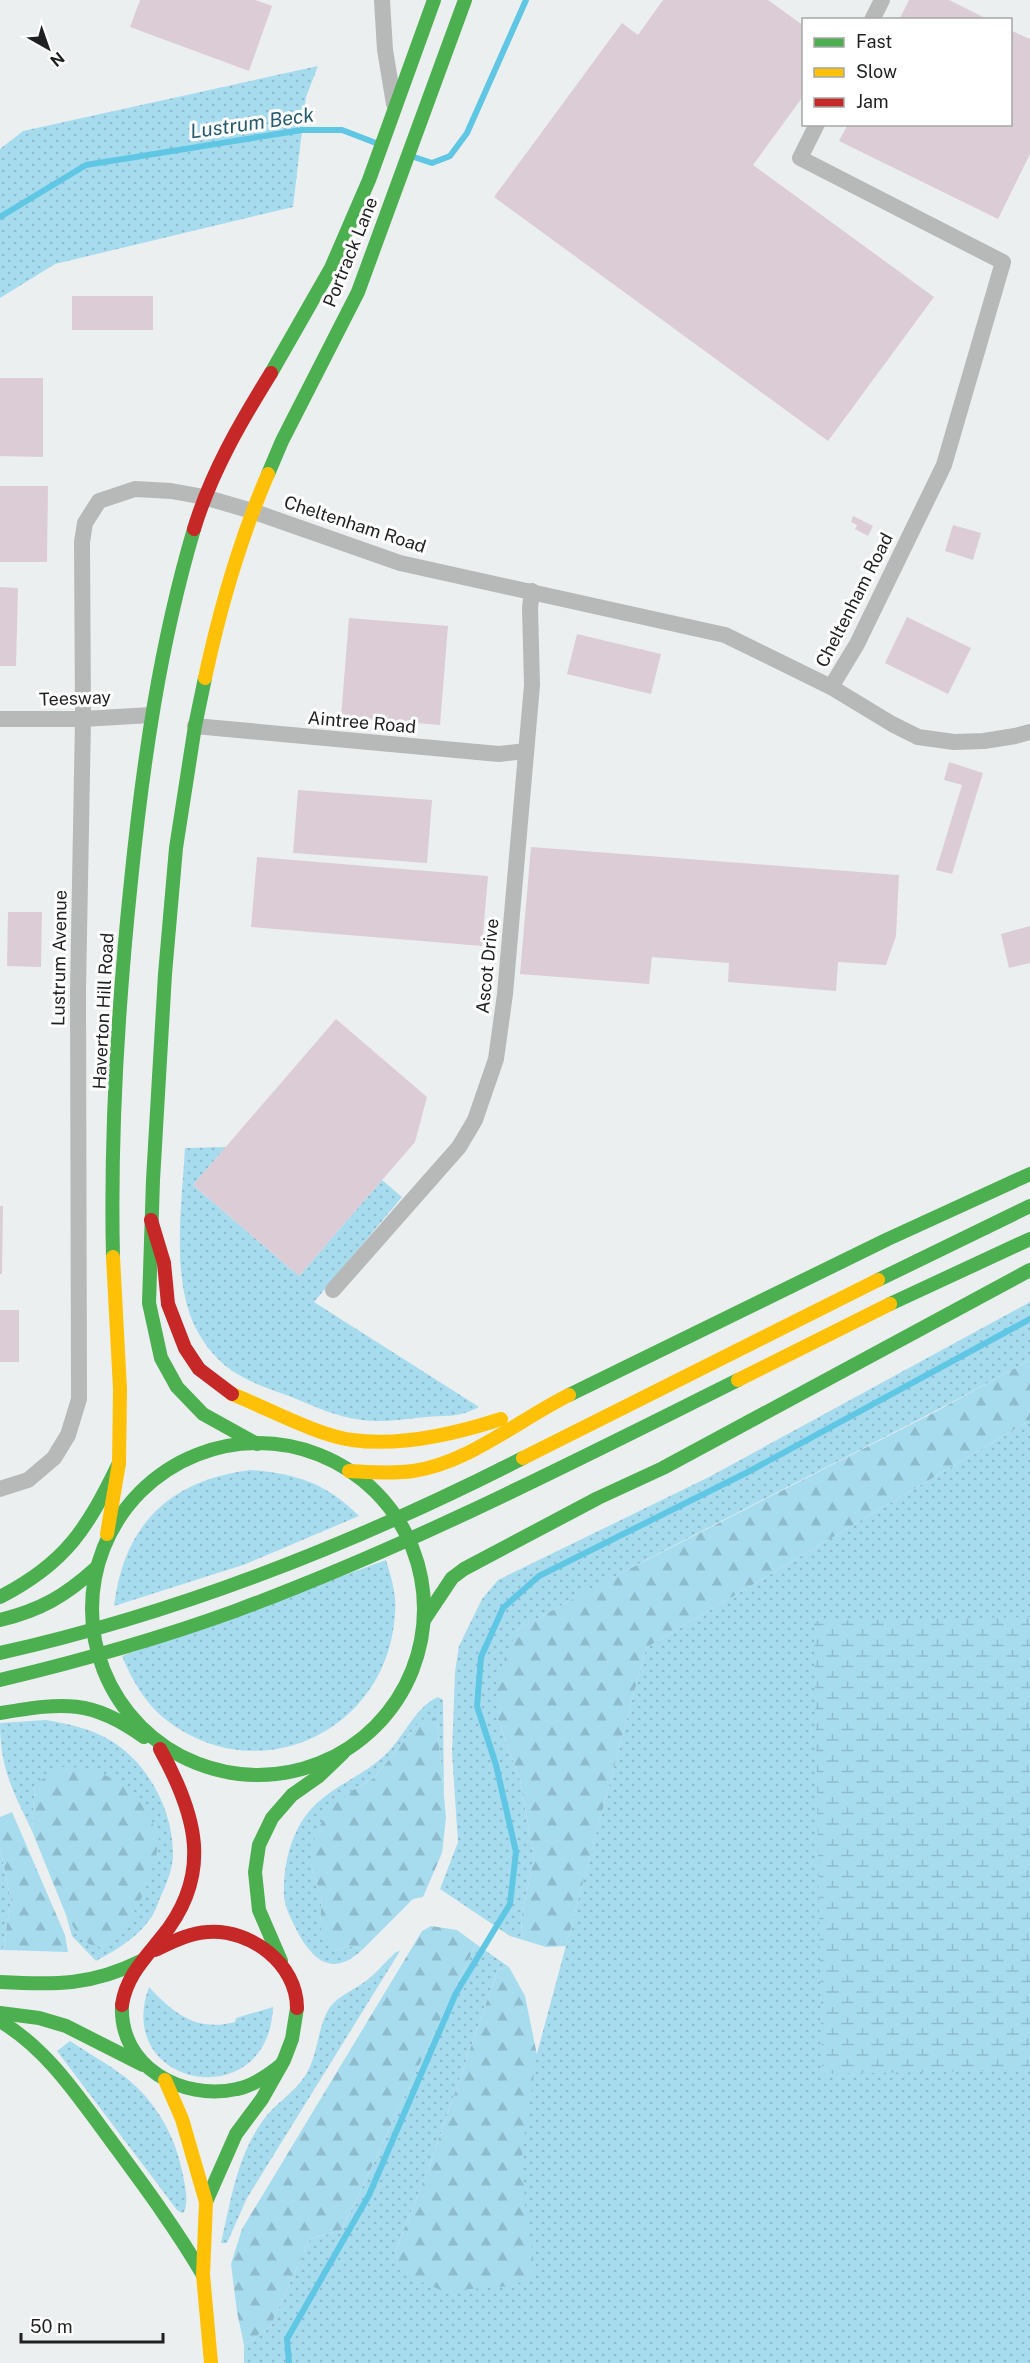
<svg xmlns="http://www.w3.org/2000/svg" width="1030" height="2363" font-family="'Public Sans',sans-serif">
	<defs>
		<pattern id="grass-dots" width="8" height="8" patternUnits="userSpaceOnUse" patternTransform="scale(1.5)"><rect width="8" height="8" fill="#a7dcef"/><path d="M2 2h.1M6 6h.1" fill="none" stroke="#8fbccd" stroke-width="1.8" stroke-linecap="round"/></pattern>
		<pattern id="forest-firs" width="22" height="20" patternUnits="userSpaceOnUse" patternTransform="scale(1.5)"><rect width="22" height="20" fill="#a7dcef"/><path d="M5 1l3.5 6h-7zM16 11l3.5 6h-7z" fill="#8fbccd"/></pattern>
		<pattern id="wetland-marsh" width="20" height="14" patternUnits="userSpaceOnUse" patternTransform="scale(1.5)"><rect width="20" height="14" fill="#a7dcef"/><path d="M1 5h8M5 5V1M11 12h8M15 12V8" fill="none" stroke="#8fbccd"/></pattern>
	</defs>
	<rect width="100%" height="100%" fill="#eceff0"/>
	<g fill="url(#grass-dots)">
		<polygon points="318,66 306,97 293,207 55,264 0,298 0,149 23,131"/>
		<path d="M226 1147 193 1185 299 1276 382 1180 402 1197 314 1302 479 1407C458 1418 448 1415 426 1417 405 1419 383 1423 362 1420 337 1417 313 1406 289 1396 270 1389 248 1382 231 1370 215 1359 199 1338 192 1320 172 1271 182 1201 185 1148Z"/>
		<path d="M1030 1302V1360C861 1453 686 1535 517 1630L497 1717 520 1780 534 1857 521 1920 523 1940 510 1936 440 1889 458 1842 452 1753 455 1672 459 1646 482 1599 498 1580 709 1477Z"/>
		<polygon points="1030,1420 1030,2363 244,2363 244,2345 270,2327 310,2239 342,2230 476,1944 509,1967 498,1969 429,2167 395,2252 400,2268 496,2206 646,1648"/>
		<path d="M251 1470C297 1474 326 1483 359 1516L246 1564 114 1606C124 1524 170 1480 251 1470Z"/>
		<path d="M386 1560C391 1577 397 1595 395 1613 389 1730 259 1793 165 1719 145 1703 132 1680 122 1656Z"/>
		<path d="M438 1697 443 1700 444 1797 437 1722 418 1724 374 1778 351 1791 312 1870 322 1897 320 1923 334 1951 349 1946 363 1949C333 1978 313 1961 297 1931 292 1921 285 1908 284 1897 283 1874 287 1850 297 1830 317 1789 357 1782 386 1754 404 1737 415 1707 438 1697Z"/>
		<path d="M46 1720C68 1724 89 1728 108 1739 147 1761 173 1809 173 1854 173 1869 166 1885 160 1898 157 1905 155 1913 150 1919 137 1938 116 1950 96 1961L72 1936 66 1915 77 1933 100 1947 113 1941 123 1933 35 1784 32 1831C13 1791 0 1769 0 1723Z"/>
		<polygon points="0,1848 11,1900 3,1950 0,1950"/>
		<path d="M400 1951 247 2198 227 2243H221C231 2200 237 2155 264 2119 276 2103 294 2093 305 2076 319 2054 317 2026 330 2007 338 1996 352 1991 363 1983 375 1975 385 1962 396 1952Z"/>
		<path d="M149 1987C174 2014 197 2032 235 2022L236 2018 273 2007C269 2117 112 2088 149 1987Z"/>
		<path d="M70 2041C88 2053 108 2064 125 2077 156 2101 176 2137 183 2175 185 2186 189 2202 184 2212L182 2213 177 2210 57 2051Z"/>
	</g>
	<g fill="url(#forest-firs)">
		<polygon points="1030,1360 1030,1420 646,1648 566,1946 546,1947 523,1940 521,1920 534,1857 520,1780 497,1717 496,1679 517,1630 598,1585 935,1412"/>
		<polygon points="433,1716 437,1722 446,1818 442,1853 423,1897 413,1899 363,1949 349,1946 334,1951 323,1939 320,1923 322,1897 312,1870 315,1835 329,1809 351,1791 374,1778 418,1724 426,1717"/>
		<polygon points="61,1767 89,1768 118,1781 140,1798 159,1837 156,1857 145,1891 123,1933 113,1942 100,1947 89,1944 77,1933 66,1915 32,1831 35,1784"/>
		<polygon points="12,1812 65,1935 68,1952 3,1950 11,1900 0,1848 0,1817"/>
		<polygon points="431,1926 457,1930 476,1944 342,2230 310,2239 270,2327 244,2345 237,2312 231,2264 242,2229 422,1931"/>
		<polygon points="509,1967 525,1996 537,2055 522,2151 525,2206 536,2276 510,2286 443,2291 401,2273 395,2252 429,2167 498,1969"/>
	</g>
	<polygon fill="url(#wetland-marsh)" points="1030,1617 1030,2070 822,2074 814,1621"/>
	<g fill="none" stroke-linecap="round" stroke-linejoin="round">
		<g stroke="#5fc6e4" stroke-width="6">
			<polyline points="414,157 432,163 450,156 467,133 526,0"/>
			<polyline points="0,217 86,165 302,130 342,130 376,143"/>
			<polyline points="289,2363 287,2339 369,2195 456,1993 510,1904 516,1852 496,1765 477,1706 481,1657 503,1608 539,1576 746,1473 1030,1319"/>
		</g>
	</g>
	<g fill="#dcccd6">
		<polygon points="140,0 255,0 272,6 249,71 130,27"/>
		<polygon points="663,0 768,0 804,26 804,95 753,165 934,297 828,441 494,197 622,23 638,35"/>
		<polygon points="909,0 949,0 989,20 899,20"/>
		<polygon points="1010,30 1030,39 1030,154 998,219 839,141 848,124 1010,124"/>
		<rect x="72" y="296" width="81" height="34"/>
		<polygon points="0,378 43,378 43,457 0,456"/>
		<polygon points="0,486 48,486 47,562 0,562"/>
		<polygon points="853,516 873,526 868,536 855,529 857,525 851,522"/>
		<polygon points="953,525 981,533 973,560 945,551"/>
		<polygon points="0,587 18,588 16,666 0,666"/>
		<polygon points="907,617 971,648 948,694 885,663"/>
		<polygon points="349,618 448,626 440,725 341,717"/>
		<polygon points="577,634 661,654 651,694 567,674"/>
		<polygon points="949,762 983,773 952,874 936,870 962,785 944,780"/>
		<polygon points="298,790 432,800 427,863 293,853"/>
		<polygon points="531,847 899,875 896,936 886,965 838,962 836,991 728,982 729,963 652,957 649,984 520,974"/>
		<polygon points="257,857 488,876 482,946 251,927"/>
		<polygon points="8,912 42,912 41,967 7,966"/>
		<polygon points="1030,926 1030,963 1009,968 1001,934"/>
		<polygon points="336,1019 427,1097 415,1142 299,1276 193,1185"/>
		<polygon points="0,1206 3,1206 2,1274 0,1274"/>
		<rect x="0" y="1310" width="19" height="52"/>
	</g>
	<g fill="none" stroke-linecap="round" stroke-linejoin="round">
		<g stroke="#b7b9b9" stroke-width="16">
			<polyline points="382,0 385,50 394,104"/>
			<polyline points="872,20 882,0"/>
			<polyline points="817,124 800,158 1003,262 944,465 857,644 831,687"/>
			<polyline points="0,719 83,719 151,715"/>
			<polyline points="195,726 499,754 526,751"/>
			<polyline points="333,1290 459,1147 475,1120 496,1059 505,994 532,685 530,608 532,591"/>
			<polyline points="0,1489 28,1480 54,1458 68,1435 79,1399 78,991 83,719 82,542 85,523 99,501 135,489 171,491 204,497 252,511 400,563 725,635 831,687 892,724 918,737 954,742 984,741 1015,736 1030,732"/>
		</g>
		<g stroke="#4caf50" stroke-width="14">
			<polyline points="271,373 331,268 369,180 434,0"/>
			<polyline points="268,474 282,441 358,292 465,0"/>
			<polyline points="205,678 195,726 176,848 165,974 153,1180 149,1303 161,1358 177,1387 203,1414 257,1444"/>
			<path d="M113 1257C110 1131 118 1006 131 881 143 762 160 644 194 529"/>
			<polyline points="878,1280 1030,1206"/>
			<polyline points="890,1304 1030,1239"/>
			<polyline points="569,1395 888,1239 1030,1174"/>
			<circle cx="258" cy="1609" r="166"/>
			<path d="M0 1597C66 1563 87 1529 119 1463"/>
			<path d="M0 1620C41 1610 65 1596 96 1568"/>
			<polyline points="424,1620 452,1578 464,1569 598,1498 663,1468 1030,1270"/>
			<path d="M0 1713C63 1703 90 1698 144 1737"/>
			<polyline points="281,1961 259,1910 255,1872 259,1845 272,1818 292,1795 319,1776 343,1753"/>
			<path d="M0 1982C54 1985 91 1986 141 1961"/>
			<path d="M122 2005C119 2067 182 2101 237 2089 253 2086 268 2075 281 2065"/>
			<polyline points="0,2013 39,2018 66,2026 143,2065"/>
			<path d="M0 2021C47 2049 77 2095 109 2138 142 2183 175 2227 203 2275"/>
			<polyline points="206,2202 236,2134 262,2099 284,2060 292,2039 297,2008"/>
		</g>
		<g stroke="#ffc107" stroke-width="14">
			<path d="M205 678C220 608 240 539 268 474"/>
			<path d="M232 1394C267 1408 316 1435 352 1440 401 1447 455 1434 501 1419"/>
			<path d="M349 1471C370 1472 392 1474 413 1471 469 1463 520 1419 569 1395"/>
			<polyline points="107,1534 119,1463 120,1389 113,1257"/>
			<polyline points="165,2080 182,2119 206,2202 203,2275 211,2363"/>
		</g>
		<g stroke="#c62828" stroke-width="14">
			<path d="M194 529C211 473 240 423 271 373"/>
			<polyline points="151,1220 164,1263 168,1304 185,1348 199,1369 232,1394"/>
			<path d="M155 1950C172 1942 189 1933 208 1932 251 1929 297 1964 297 2008"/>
			<path d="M122 2005C126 1977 144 1959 161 1938 214 1874 196 1814 160 1749"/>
		</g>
		<g stroke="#4caf50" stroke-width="14">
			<path d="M0 1653C183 1612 356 1543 523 1458"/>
			<path d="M0 1680C80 1661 158 1639 235 1611 408 1547 573 1462 738 1380"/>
		</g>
		<g stroke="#ffc107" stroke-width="14">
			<polyline points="738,1380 890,1304"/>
			<polyline points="523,1458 878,1280"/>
		</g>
	</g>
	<g text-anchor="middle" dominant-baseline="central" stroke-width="6" stroke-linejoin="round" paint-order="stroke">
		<g font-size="18" fill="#1f2021" stroke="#fff">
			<text transform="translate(350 252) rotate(-68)">Portrack Lane</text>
			<text transform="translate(355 524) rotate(18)">Cheltenham Road</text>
			<text transform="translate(854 600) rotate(-63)">Cheltenham Road</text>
			<text transform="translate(75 698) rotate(-2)">Teesway</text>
			<text transform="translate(362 722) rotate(5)">Aintree Road</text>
			<text transform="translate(59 958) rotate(-89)">Lustrum Avenue</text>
			<text transform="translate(487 966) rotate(-84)">Ascot Drive</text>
			<text transform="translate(103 1011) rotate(-87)">Haverton Hill Road</text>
		</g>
		<g font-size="20" font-style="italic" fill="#255b6d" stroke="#fff">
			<text transform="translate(252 123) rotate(-8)">Lustrum Beck</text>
		</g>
	</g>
	<rect x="802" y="18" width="210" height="108" fill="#ffffff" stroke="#a5a6a6" stroke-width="1.5"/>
	<rect x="814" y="38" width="30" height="9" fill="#4caf50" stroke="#a5a6a6" stroke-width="1.5"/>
	<text x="856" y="48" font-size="18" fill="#1f2021">Fast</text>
	<rect x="814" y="68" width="30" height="9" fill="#ffc107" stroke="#a5a6a6" stroke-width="1.5"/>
	<text x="856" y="78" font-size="18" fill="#1f2021">Slow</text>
	<rect x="814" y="98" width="30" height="9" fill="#c62828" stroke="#a5a6a6" stroke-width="1.5"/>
	<text x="856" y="108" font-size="18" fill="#1f2021">Jam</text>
	<g transform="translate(48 48) rotate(140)" stroke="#ffffff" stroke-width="4.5" paint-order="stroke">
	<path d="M0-4.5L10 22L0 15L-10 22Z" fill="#1f2021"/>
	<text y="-9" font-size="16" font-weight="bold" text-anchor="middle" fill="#1f2021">N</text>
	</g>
	<path d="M21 2333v9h142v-9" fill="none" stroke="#1f2021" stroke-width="3"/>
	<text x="30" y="2333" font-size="18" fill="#1f2021" stroke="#ffffff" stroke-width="4.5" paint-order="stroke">50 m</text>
</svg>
